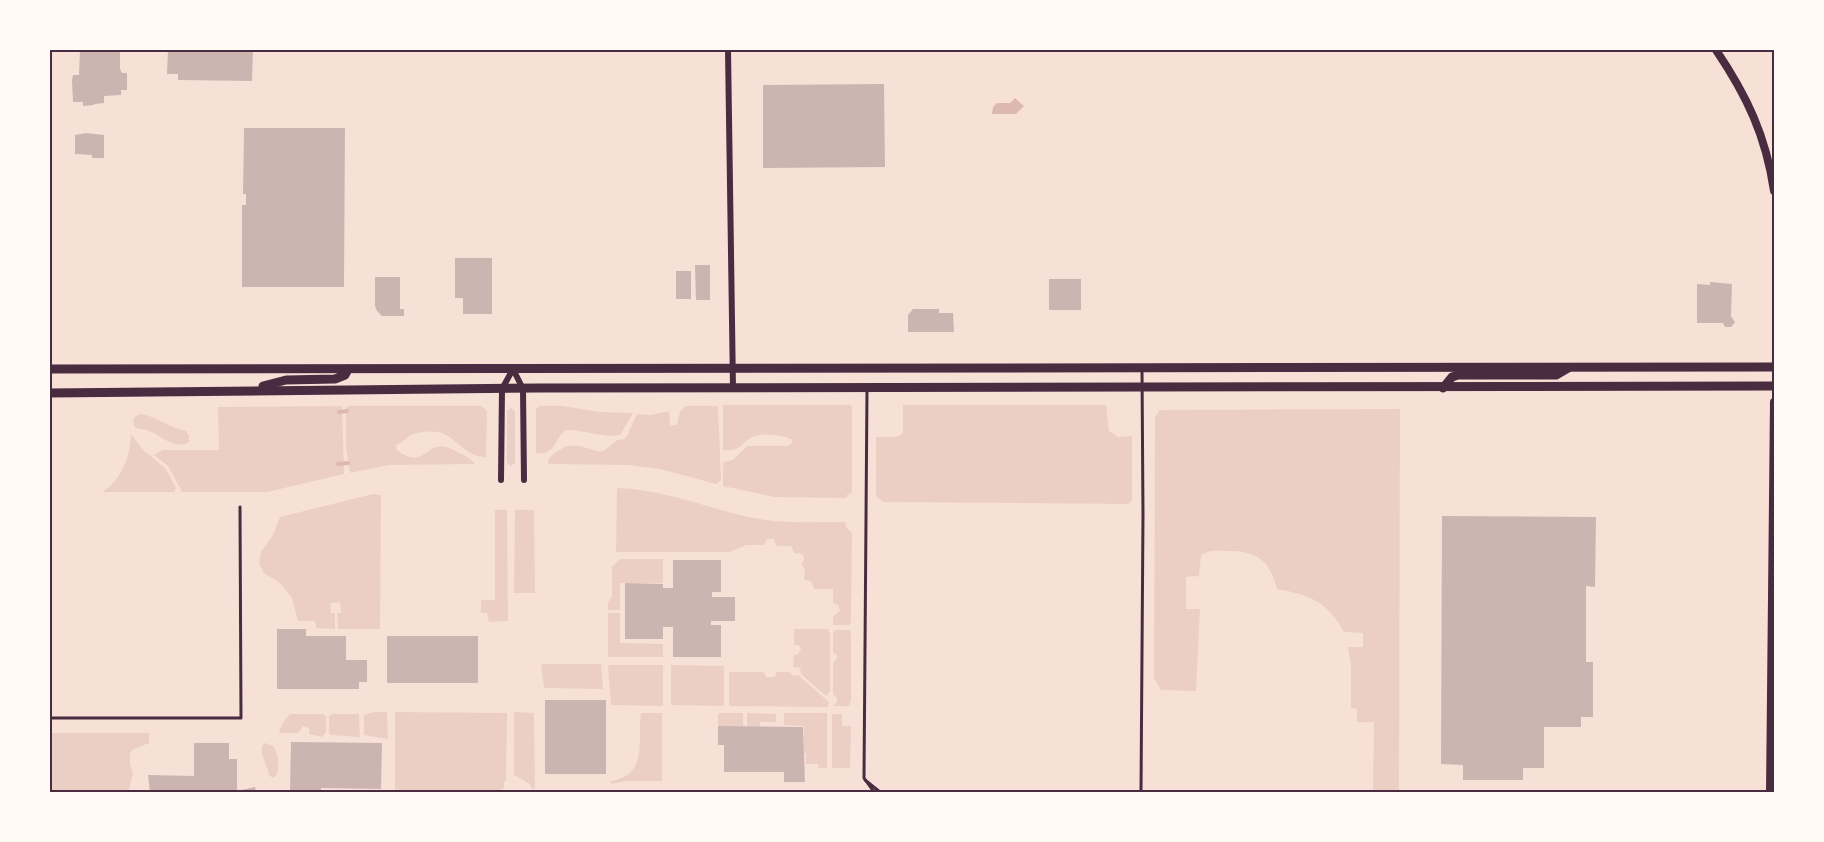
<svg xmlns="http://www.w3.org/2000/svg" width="1824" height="842" font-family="'Fira Sans',sans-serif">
	<rect width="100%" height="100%" fill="#f7e1d7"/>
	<g fill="#ebcfc5">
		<path d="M723 405H850L852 407V493L847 495V498L774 497 723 486V462L733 460 747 446H788L793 442 791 439C781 435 763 432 753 437 740 443 741 452 723 450Z"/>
		<polygon points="903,405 1106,405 1109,431 1118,437 1132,436 1132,500 1128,504 883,502 876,496 876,437 895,437 901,435 903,431"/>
		<polygon points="342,406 344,474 267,492 182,492 168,466 154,455 163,450 219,450 218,407"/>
		<path d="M348 406H481L487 411 486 457C465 458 454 433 436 432 430 431 419 432 413 434 406 437 404 443 397 444L396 449C421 470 424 447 441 446 447 446 454 450 459 453 466 456 471 458 475 464L388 465 350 473 346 447V409Z"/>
		<path d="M540 406H563L599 412 633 413 620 435C603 438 584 430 566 430 554 438 556 456 536 453V409Z"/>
		<path d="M685 406H718L721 480 716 484 660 469 629 465 548 464 549 458C554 454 560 449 565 447 580 441 596 454 603 451 611 447 614 439 624 439L627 436 637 414 651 415 669 411 670 425H677L680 412Z"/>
		<polygon points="511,408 515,411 515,463 511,466 507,463 507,411"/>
		<path d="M1400 409 1399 792H1373L1374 722H1357V709L1351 708V665L1348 647H1363V633L1344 632C1328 602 1310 595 1277 589 1270 561 1257 551 1229 551 1218 551 1210 549 1201 555L1199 576 1186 577V609H1200L1196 691 1161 690 1154 678 1155 417 1160 410Z"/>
		<path d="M142 414C157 417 170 428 186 431L189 436V442C173 451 161 434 146 430 143 429 139 429 136 428 131 422 133 415 142 414Z"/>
		<path d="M131 434 143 450 166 469 176 488 174 492H102C122 480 130 457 131 434Z"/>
		<path d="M617 488C660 489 702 506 744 516 777 524 811 522 845 522L846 527 852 533 851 621 850 625H833V616L840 611 838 605 833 603V589H814L811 581 804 580 805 570 801 563 804 560 803 555 799 553 795 554 791 546H777L773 539H767L764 545H746L730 552H616Z"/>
		<polygon points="373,494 381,495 380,629 338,629 337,613 341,613 340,602 330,603 331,613 335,613 335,629 316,628 315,621 298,621 292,598 280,583 264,573 259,563 261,552 273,535 280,517"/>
		<polygon points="495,510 507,510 508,621 489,622 487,613 481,613 481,600 495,600"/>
		<polygon points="515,510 534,510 535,593 514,593"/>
		<polygon points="620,559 663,559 663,583 620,583 620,610 608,610 608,603 612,596 612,567"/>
		<polygon points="608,613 620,613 620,643 663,644 663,657 608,657"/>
		<polygon points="794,629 828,629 830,634 830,692 826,696 801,674 800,668 793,667 794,655 797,655 801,650 799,645 794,645"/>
		<polygon points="835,630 850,630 851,635 851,700 849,706 833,706 837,702 837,698 833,694 833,663 837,658 837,655 833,652 833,634"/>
		<polygon points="541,664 601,664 603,689 544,688"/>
		<polygon points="608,665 663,665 663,706 611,705"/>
		<polygon points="671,665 724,666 724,706 671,705"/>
		<polygon points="729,672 764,672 766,677 775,677 776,672 790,672 793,676 798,675 829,702 828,707 729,706"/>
		<polygon points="374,712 387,712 388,739 364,735 364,715"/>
		<polygon points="395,712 507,713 506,781 504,781 504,788 497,792 395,792"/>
		<polygon points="514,712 534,713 535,789 531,788 530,784 514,775"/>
		<path d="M641 713H662V781H624L611 784V781C649 775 637 739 641 713Z"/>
		<polygon points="718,713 743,713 743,727 718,726"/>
		<polygon points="747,713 776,714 776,722 760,722 760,727 747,727"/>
		<polygon points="784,713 827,713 827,768 818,768 818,764 806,764 806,753 804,753 804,726 784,725"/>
		<polygon points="290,714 322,714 326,716 326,732 322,737 309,734 309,728 303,726 298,733 279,733 282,724"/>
		<polygon points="332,714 358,714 359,715 360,737 331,735 329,732 329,716"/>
		<polygon points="832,714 842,714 842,726 851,726 850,768 832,768"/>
		<polygon points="50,733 149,733 149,743 132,750 130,754 130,764 133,774 128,792 50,792"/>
		<path d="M265 743 273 746C279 755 280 766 276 776L273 778 270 776 262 754V746Z"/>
	</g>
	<polygon fill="#dcb8b0" points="1015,98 1024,106 1016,114 992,114 993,107 997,103 1010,103"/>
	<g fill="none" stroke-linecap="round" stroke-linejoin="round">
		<g stroke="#dcb8b0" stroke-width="4">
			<polyline points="339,412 347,411"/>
			<polyline points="338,464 348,463"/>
		</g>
	</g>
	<g fill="#ccb4b1">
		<polygon points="80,50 120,50 120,69 122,73 127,73 127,90 121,90 121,95 104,96 104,103 94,104 94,105 83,106 83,102 73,102 72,80 73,75 79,75"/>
		<polygon points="168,50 253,50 252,81 178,80 178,74 167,74"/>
		<polygon points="884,84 885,167 763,168 763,85"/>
		<polygon points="244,128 345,128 344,287 242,287 242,205 246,205 246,194 243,194"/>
		<polygon points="86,133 104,135 104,158 92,158 92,155 75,154 75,135"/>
		<polygon points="455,258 492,258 492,314 463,314 463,298 455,298"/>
		<polygon points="695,265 710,265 710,300 696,300"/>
		<rect x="676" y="271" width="15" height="28"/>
		<polygon points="375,277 400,277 400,309 404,309 404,316 382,316 377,311 375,306"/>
		<rect x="1049" y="279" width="32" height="31"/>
		<polygon points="1710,282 1732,284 1731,316 1735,322 1731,327 1725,327 1723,323 1697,323 1697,284 1710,285"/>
		<polygon points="913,309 939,309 939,313 953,313 954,332 908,332 908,315"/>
		<polygon points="1442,516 1596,517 1595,587 1586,586 1586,662 1593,662 1593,717 1581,717 1581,727 1544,727 1544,768 1523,768 1523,780 1463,780 1463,765 1441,764"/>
		<polygon points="673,560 721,560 721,592 712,592 712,597 735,597 735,621 711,621 711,625 721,625 721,657 673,657 673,627 663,627 663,639 625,639 625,583 663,584 663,588 673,588"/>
		<polygon points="277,629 306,629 306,636 346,636 346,660 367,660 367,682 359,682 359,689 277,689"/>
		<rect x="387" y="636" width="91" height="47"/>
		<rect x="545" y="700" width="61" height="74"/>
		<polygon points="718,726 803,727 805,782 784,782 784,772 724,772 724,745 718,745"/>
		<polygon points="291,742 382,743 381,789 321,788 321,792 290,792"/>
		<polygon points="194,743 229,743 229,759 237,759 237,791 255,787 256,792 150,792 148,775 194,776"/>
	</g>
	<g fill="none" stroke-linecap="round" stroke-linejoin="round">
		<g stroke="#4a2c40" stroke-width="3">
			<polyline points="867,390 864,778 874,792"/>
			<polyline points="50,718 241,718 240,507"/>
			<polyline points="865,780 880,792"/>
			<polyline points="1141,792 1143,515 1142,369"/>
		</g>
		<g stroke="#4a2c40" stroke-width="6">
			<polyline points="728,50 733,388"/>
			<polyline points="513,369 523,389 524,480"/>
			<polyline points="501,480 502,389 513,369"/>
		</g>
		<g stroke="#4a2c40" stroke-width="8">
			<path d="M1716 50C1747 96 1766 136 1774 191"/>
			<polyline points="1770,792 1774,402"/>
		</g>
		<g stroke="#4a2c40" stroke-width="9">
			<polyline points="50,369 1774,367"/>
			<polyline points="263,386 286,380 335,379 345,375 348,369"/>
			<polyline points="1443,388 1452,377 1458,375 1556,375 1568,368"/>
			<polyline points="50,393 538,388 1774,386"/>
		</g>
	</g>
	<rect width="1824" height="842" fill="none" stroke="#fffaf5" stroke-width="102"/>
	<rect x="51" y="51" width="1722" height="740" fill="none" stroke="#4a2c40" stroke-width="2"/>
</svg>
